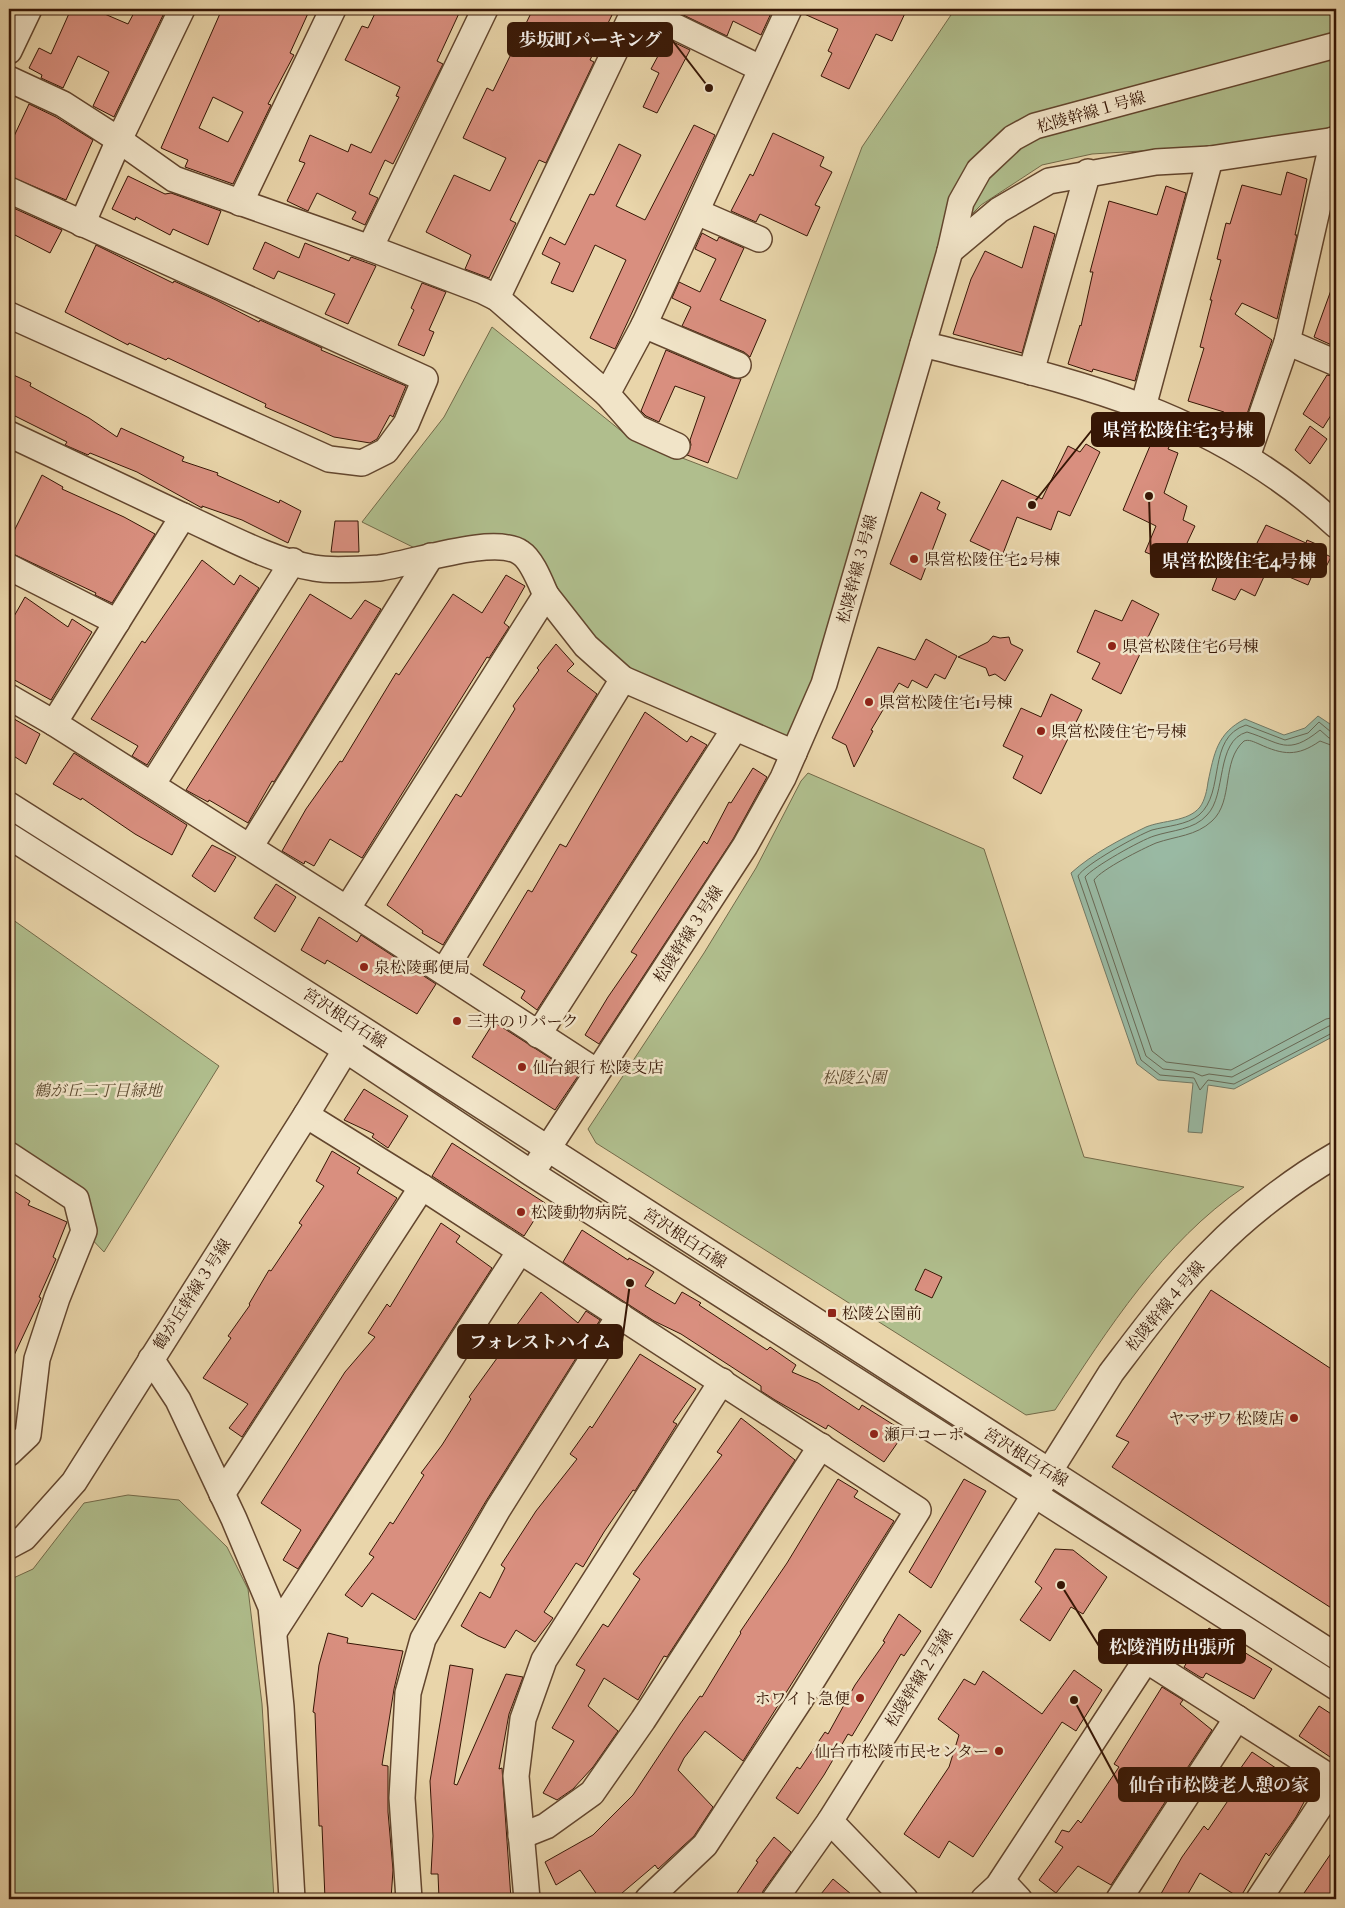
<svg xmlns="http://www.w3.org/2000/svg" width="1345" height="1908" font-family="'IM FELL French Canon','Noto Serif JP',serif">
	<rect width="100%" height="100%" fill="#e9d5aa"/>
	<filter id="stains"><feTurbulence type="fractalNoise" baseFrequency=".004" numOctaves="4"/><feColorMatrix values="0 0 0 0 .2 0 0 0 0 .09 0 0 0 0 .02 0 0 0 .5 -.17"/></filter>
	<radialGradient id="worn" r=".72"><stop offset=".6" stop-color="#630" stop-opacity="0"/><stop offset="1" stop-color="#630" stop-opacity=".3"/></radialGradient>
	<g fill="#b0be8d" stroke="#736a49">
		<polygon points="955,9 1336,9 1336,139 1092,154 1042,165 981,205 949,237 794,753 623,679 523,541 431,556 362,522 444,417 492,327 630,438 737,479 862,147"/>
		<path d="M808 773 984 849 1084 1157 1244 1187C1163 1242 1108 1329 1055 1410L1026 1415 596 1143 588 1129 704 953 756 868 801 781Z"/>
		<polygon points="9,917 219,1066 104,1252 84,1231 76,1199 9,1155"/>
		<polygon points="128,1495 179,1500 227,1547 248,1589 262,1704 274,1899 9,1899 9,1580 33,1569 84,1503"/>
	</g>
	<path fill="#99b9a3" stroke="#717864" d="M1318 716 1336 728V1035L1234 1089 1208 1085 1202 1133 1188 1132 1193 1083 1158 1080 1137 1064 1071 873C1092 854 1121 839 1146 827 1163 820 1188 822 1200 807 1205 800 1207 790 1208 782 1214 754 1217 733 1245 719L1284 735 1305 728Z"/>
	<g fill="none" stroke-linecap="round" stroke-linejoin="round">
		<g stroke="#686854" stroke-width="1">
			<path d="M1336 733 1331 732 1319 722 1308 733 1285 740 1246 725C1206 738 1226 792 1199 815 1187 825 1167 826 1152 830 1138 835 1084 865 1078 876L1141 1060 1160 1075 1194 1078 1200 1090 1208 1080 1234 1084 1336 1031"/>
			<path d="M1336 739 1329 738 1320 730C1287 757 1280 742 1247 732 1215 741 1227 795 1207 815 1194 830 1172 830 1154 836 1141 840 1093 867 1085 877L1146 1056 1163 1069 1193 1072 1202 1076 1209 1074 1232 1077 1329 1026 1336 1025"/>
			<path d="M1336 747 1320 741C1297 757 1283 755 1259 744 1254 742 1249 739 1244 741 1221 761 1234 801 1212 821 1196 836 1176 836 1156 843 1142 849 1102 869 1094 880L1152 1051 1166 1062 1231 1070 1326 1019 1336 1017"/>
		</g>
	</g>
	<g fill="#d98f7f" stroke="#361605" fill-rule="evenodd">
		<polygon points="71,9 93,9 128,24 136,9 166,9 114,117 93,106 109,72 78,56 63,88 41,78 42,75 29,68 39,48 51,54"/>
		<path d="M222 9H310L290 53 294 55 268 104 271 105 233 184 185 167 188 160 161 148ZM213 97 243 112 228 142 199 128Z"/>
		<polygon points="377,9 461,9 437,61 443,64 393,164 385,160 369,194 378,198 365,225 352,219 356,212 317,193 308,211 287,201 305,163 299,161 310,135 348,152 351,144 371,153 399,97 396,96 400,87 345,60 362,26 368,28"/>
		<polygon points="533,9 598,9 612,15 590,60 594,62 546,163 539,160 510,220 516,223 489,278 465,269 471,255 426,232 454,175 490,191 506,158 463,138 487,88 493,91"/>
		<polygon points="671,9 773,9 761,35 733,21 727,36"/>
		<polygon points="803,9 907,9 892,41 876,34 849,89 821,76 832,53 828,51 838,29 802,13"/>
		<polygon points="669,40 690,50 657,113 643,107 659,73 651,69 666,41 668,42"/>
		<polygon points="29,104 56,117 93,140 66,200 9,176 9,147"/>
		<polygon points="694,125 715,135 615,349 590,338 626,260 595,245 573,292 551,283 560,263 542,254 550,237 565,245 590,194 594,195 619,144 641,155 616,206 645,220"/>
		<polygon points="773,133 824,157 820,166 832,172 815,205 820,207 807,236 760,214 756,222 731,211 750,174 753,176"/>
		<polygon points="1287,172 1307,179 1295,235 1297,235 1277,319 1242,303 1235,314 1272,340 1243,426 1222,420 1224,412 1188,401 1204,348 1200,347 1212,300 1210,300 1221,260 1217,259 1226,223 1230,224 1242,185 1281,195"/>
		<polygon points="128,176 165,194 171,193 221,211 208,245 173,229 170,235 136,217 135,220 112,209"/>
		<polygon points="1166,186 1186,193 1135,381 1093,369 1092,372 1068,364 1080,325 1081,326 1093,272 1090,272 1109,201 1157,215"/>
		<polygon points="9,206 62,230 50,253 9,232"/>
		<polygon points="1034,226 1055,234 1022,353 953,334 971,279 985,251 1022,268"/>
		<polygon points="702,233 717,241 719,237 744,248 720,300 766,320 750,357 744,352 682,326 691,307 672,298 679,282 700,292 716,259 695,249"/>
		<polygon points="265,242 299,258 305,243 349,261 351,257 376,266 348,324 325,314 335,294 278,271 274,279 253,269"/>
		<polygon points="96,245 173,283 174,281 216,300 259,322 260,320 322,348 321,350 406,386 393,417 390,415 377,439 370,443 334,437 265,407 266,404 168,358 166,360 129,343 128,345 65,312"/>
		<polygon points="1334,282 1336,282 1336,347 1314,337"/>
		<polygon points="422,283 446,292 429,330 434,332 424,356 398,345 414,310 411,308"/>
		<polygon points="666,350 732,378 741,379 708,463 687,455 691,445 690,440 705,397 675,386 659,422 646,416 641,411"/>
		<polygon points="9,373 31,383 30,386 89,418 117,437 121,428 184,457 182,461 218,473 217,475 279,503 280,500 301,511 288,543 242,520 202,506 202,508 137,472 90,453 88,455 65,445 67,442 9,413"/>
		<polygon points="1327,375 1336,377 1336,407 1323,428 1303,414"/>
		<polygon points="1310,426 1327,439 1310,464 1295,450"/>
		<polygon points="1155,434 1171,443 1168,449 1178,453 1164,493 1187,506 1183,520 1195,526 1181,556 1171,551 1165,560 1145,552 1156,526 1123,510"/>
		<polygon points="1086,444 1100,452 1070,516 1058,511 1051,530 1017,517 1002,556 970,541 1002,480 1042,499 1068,446 1080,452"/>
		<polygon points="42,475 63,487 62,489 124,517 155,534 112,603 95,595 96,593 9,552 9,541"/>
		<polygon points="921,492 940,502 937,509 946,514 921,580 890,564"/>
		<polygon points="335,521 358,521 359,552 331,552"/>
		<polygon points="1266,525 1306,543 1307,540 1323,547 1321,552 1331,557 1321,577 1313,573 1308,585 1268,568 1255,596 1241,589 1235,600 1212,590 1217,577 1209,573 1217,553 1226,556 1229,551 1249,559"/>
		<polygon points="202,560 234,585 240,575 259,588 147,765 132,756 138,746 91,719 142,641 145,643"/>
		<polygon points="506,575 525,586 504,623 509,627 489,658 487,657 362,858 330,839 314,866 305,861 304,864 282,851 306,809 340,761 342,762 396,673 399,675 453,594 482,613"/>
		<polygon points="310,594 351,619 365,600 381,609 274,782 272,781 248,823 209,800 208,802 186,790"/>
		<polygon points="25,597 68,627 72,619 92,632 51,700 9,677 9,625"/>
		<polygon points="1132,600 1159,614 1121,694 1092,679 1100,663 1077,652 1095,610 1122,621"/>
		<polygon points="993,636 1000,638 1009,637 1011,644 1023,650 1005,681 995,674 989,676 986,668 958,657 988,642"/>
		<polygon points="926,639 957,656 945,679 935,674 927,688 912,680 908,688 899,683 871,730 873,731 854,767 846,745 832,738 878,647 915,660"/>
		<polygon points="556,644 574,664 567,671 597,694 443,945 422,933 423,931 387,905 456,794 461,797 515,709 513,706 539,670 537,668"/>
		<polygon points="1051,694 1082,710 1041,794 1013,778 1023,756 1003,746 1021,708 1041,717"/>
		<polygon points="645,712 687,742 691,736 707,745 537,1010 521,998 525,991 483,965 528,890 532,892 560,844 566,847"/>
		<polygon points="9,716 40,734 26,764 9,753"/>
		<polygon points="74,753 187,825 172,855 135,834 82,798 81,800 53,784"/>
		<polygon points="753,768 767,777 733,839 599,1044 585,1035 608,997 637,955 631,952 704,841 707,844 729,802 731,803"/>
		<polygon points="212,845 236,857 215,892 192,876"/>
		<polygon points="276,884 296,897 275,932 254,918"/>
		<polygon points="319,917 357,942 361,935 436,984 417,1014 327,960 325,964 301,950"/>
		<polygon points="494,1022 578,1076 555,1110 472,1057"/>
		<polygon points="364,1089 408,1116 388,1148 372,1137 374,1134 344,1120"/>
		<polygon points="452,1143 545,1203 524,1236 432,1176"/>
		<polygon points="332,1151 360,1168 357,1173 397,1198 242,1437 229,1428 248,1404 203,1378 231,1338 228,1336 250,1305 249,1304 269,1270 271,1271 302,1225 299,1223 324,1186 316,1181"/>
		<polygon points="9,1188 30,1201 28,1205 67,1222 53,1257 56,1259 39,1297 41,1298 9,1366"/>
		<polygon points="441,1223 460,1236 456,1242 492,1268 298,1569 283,1560 301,1530 261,1503 345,1372 375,1337 368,1333 387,1304 390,1307"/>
		<polygon points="582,1230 628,1260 629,1258 654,1272 645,1286 675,1304 682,1292 701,1303 699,1305 767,1350 770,1347 796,1365 792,1372 818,1383 859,1410 862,1405 905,1432 884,1462 828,1425 826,1429 775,1400 761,1391 761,1386 681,1334 654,1321 563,1262"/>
		<polygon points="925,1269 942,1277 932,1298 915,1290"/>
		<polygon points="1211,1290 1336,1372 1336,1611 1112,1467 1129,1442 1116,1436"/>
		<polygon points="541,1292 578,1323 586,1311 600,1320 486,1501 415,1620 372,1593 362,1607 345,1595 374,1557 369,1554 390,1522 393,1524 424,1475 421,1473 442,1445 471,1399 469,1397 500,1354 497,1352"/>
		<polygon points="640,1354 696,1389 673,1422 677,1424 635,1491 633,1490 604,1532 583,1567 576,1563 544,1612 553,1618 535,1642 516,1630 505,1648 478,1636 461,1626 480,1592 490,1598 505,1568 501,1565 536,1511 577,1459 570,1454 590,1426 592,1428"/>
		<polygon points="741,1418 795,1460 667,1657 664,1656 638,1700 604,1678 588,1706 618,1731 593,1767 573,1789 557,1800 543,1793 574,1741 552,1728 585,1670 576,1665 603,1624 608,1627 640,1579 633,1574 722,1455 717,1452"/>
		<polygon points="838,1479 858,1491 854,1497 894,1521 743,1761 705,1731 684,1758 678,1770 713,1807 694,1836 658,1869 655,1865 615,1899 600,1899 580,1870 556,1885 545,1862 593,1835 633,1795 680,1724 700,1696 702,1697 741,1633 740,1632 787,1563"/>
		<polygon points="964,1479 986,1491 931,1588 909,1572"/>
		<polygon points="1055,1549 1073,1550 1107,1577 1083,1614 1071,1607 1050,1641 1020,1620 1042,1588 1035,1582"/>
		<polygon points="899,1614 921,1631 904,1656 901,1654 852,1736 848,1734 824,1775 798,1814 776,1798 797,1767 800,1769 825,1732 828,1734 855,1685 885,1642 883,1641"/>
		<polygon points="1209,1628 1226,1638 1224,1640 1272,1669 1254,1699 1206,1673 1203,1678 1200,1677 1184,1667"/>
		<polygon points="328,1633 348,1638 347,1643 403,1651 394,1689 382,1765 388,1766 388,1812 393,1870 391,1899 325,1899 322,1826 319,1826 315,1713 313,1712 319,1665"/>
		<polygon points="450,1665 473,1669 454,1784 457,1785 506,1674 523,1677 509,1714 499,1769 502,1768 511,1899 439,1899 438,1874 431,1874 433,1836 430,1781"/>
		<polygon points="1074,1670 1102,1690 1076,1731 1062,1722 973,1857 949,1841 939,1858 904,1834 949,1767 959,1735 938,1719 964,1679 975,1685 983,1671 1042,1714"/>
		<polygon points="1162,1687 1183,1700 1180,1704 1212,1730 1111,1885 1078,1866 1056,1893 1039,1880 1063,1847 1055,1842 1062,1830 1069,1832 1078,1820 1081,1823 1119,1767 1114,1764"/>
		<polygon points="1319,1706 1336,1717 1336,1761 1299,1736"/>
		<polygon points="1252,1752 1310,1791 1296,1817 1269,1856 1266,1853 1240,1898 1200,1873 1185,1899 1158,1899 1182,1857 1204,1826 1208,1830 1240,1783 1233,1779"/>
		<polygon points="774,1837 791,1852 763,1891 761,1899 733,1899 758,1862 756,1861"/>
		<polygon points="1336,1846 1336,1883 1327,1899 1300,1899"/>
		<polygon points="833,1879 857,1899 817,1899"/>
	</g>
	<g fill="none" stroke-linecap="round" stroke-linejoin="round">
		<g stroke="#63462e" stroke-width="28">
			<g id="minor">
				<polyline points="639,9 760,68"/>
				<polyline points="9,51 29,9"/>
				<polyline points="9,79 63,104 119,140 174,179 370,248 483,291 497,298 607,394 644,325 789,9"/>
				<polyline points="9,190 425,379 406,424 386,451 362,463 329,459 9,315"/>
				<polyline points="240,203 333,9"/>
				<polyline points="697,212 759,239"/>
				<polyline points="82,224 119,140 182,9"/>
				<polyline points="370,248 485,9"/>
				<polyline points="950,251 999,210 1049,181 1156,162 1210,159 1336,140"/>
				<polyline points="497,298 635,9"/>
				<polyline points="644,325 738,365"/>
				<polyline points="1287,342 1336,363"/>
				<path d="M923 344C996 363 1073 380 1143 407 1213 434 1281 474 1336 525"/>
				<polyline points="1031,372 1088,172"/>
				<polyline points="607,394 637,428 677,446"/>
				<polyline points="1143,407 1210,159"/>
				<polyline points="9,434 183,516"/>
				<polyline points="1247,457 1287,342 1333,140"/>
				<polyline points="9,567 117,622"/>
				<polyline points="9,697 54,723"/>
				<polyline points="152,785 293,561"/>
				<polyline points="9,805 359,1027 1336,1656"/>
				<polyline points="9,836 346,1050 531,1173 1336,1687"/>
				<polyline points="250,847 431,556"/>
				<path d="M347 909 54 723 183 516C223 534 271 561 314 568 329 571 364 569 379 568 411 564 495 534 521 553 532 560 541 584 546 595"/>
				<polyline points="444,971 623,679"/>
				<polyline points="538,1035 735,728"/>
				<polyline points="597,1072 347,909 546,595 586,646 623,679 794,753"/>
				<polyline points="306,1115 422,1187 918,1510 800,1700 705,1845 648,1899"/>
				<polyline points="9,1155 76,1199 84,1231 57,1298 37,1359 28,1435 9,1453"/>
				<polyline points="539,1162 745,846 783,778 824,684 950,251 961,202 979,170 1013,138 1035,126 1336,45"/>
				<polyline points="151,1359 178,1400 234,1519 271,1607 281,1707 292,1899"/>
				<polyline points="222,1494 422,1187"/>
				<polyline points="9,1546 24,1538 74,1482 306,1115 354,1036"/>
				<polyline points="274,1632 520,1251"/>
				<polyline points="521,1836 546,1826 592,1793 643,1720 821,1446"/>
				<polyline points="1002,1881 1019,1899"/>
				<polyline points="409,1899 402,1798 408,1693 423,1639 498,1509 620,1315"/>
				<polyline points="527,1899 516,1776 523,1719 544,1660 722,1381"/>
				<polyline points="775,1899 830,1821"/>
				<path d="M905 1899 830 1821 1111 1373C1143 1331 1175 1287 1213 1250 1247 1215 1294 1179 1336 1155"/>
				<polyline points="984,1899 998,1886 1146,1660 1336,1781"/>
				<polyline points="1119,1899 1237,1718"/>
				<polyline points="1259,1899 1336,1782"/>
			</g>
		</g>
		<use href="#minor" stroke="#f1e4c8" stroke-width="25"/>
	</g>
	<g fill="#8f2418" stroke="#f1e4c8" stroke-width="2">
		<circle cx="914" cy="559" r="5"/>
		<circle cx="1112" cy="646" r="5"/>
		<circle cx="869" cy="702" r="5"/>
		<circle cx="1041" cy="731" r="5"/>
		<circle cx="364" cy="967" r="5"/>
		<circle cx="457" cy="1021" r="5"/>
		<circle cx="522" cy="1067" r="5"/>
		<circle cx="521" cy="1212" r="5"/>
		<rect x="827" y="1308" width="10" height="10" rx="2.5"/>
		<circle cx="1294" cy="1418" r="5"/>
		<circle cx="874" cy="1434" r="5"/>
		<circle cx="860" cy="1698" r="5"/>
		<circle cx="999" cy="1751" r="5"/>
	</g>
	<g text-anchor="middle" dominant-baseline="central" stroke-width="5" stroke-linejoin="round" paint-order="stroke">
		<g font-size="16" fill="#361605" stroke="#f1e4c8">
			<text transform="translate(1091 112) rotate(-16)">松陵幹線１号線</text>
			<text transform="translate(857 569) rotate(-75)">松陵幹線３号線</text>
			<text transform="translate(688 934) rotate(-57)">松陵幹線３号線</text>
			<text transform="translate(345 1018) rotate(33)">宮沢根白石線</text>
			<text transform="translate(685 1238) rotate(33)">宮沢根白石線</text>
			<text transform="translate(192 1294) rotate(-57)">鶴が丘幹線３号線</text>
			<text transform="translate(1165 1306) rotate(-50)">松陵幹線４号線</text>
			<text transform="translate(1026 1457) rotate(32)">宮沢根白石線</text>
			<text transform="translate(919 1678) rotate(-58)">松陵幹線２号線</text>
		</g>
		<g font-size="16" fill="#361605" stroke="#f1e4c8" text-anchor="start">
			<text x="924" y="559">県営松陵住宅2号棟</text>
			<text x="1122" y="646">県営松陵住宅6号棟</text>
			<text x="879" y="702">県営松陵住宅1号棟</text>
			<text x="1051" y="731">県営松陵住宅7号棟</text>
			<text x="374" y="967">泉松陵郵便局</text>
			<text x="467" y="1021">三井のリパーク</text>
			<text x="532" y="1067">仙台銀行 松陵支店</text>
			<text x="531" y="1212">松陵動物病院</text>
			<text x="842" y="1313">松陵公園前</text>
			<text x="1284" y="1418" text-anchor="end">ヤマザワ 松陵店</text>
			<text x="884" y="1434">瀬戸コーポ</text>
			<text x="850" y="1698" text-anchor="end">ホワイト急便</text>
			<text x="989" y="1751" text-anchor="end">仙台市松陵市民センター</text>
		</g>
		<g font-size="16" font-style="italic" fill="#5b482e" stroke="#f1e4c8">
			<text x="854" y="1077">松陵公園</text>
			<text x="98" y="1090">鶴が丘二丁目緑地</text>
		</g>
	</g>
	<path fill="none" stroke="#361605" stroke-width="2" d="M709 88L672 40M1032 505L1092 430M1149 496L1151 561M630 1283L622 1342M1061 1585L1099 1646M1074 1700L1119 1784"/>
	<g fill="#361605" stroke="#f1e4c8" stroke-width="2">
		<circle cx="709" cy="88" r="5"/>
		<circle cx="1032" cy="505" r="5"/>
		<circle cx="1149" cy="496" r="5"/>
		<circle cx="630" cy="1283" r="5"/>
		<circle cx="1061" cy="1585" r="5"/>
		<circle cx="1074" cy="1700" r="5"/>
	</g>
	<g fill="#361605" stroke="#361605" stroke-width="2">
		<rect x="508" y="23" width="164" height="33" rx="5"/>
		<rect x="1092" y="413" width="172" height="33" rx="5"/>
		<rect x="1151" y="544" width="175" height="33" rx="5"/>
		<rect x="458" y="1325" width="164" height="33" rx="5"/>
		<rect x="1099" y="1630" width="146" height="33" rx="5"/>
		<rect x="1119" y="1768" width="200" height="33" rx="5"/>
	</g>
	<g font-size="18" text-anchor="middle" font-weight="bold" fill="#fff">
		<text x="590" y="46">歩坂町パーキング</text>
		<text x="1178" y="436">県営松陵住宅3号棟</text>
		<text x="1239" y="567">県営松陵住宅4号棟</text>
		<text x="540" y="1348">フォレストハイム</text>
		<text x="1172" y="1653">松陵消防出張所</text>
		<text x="1219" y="1791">仙台市松陵老人憩の家</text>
	</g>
	<rect width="1345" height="1908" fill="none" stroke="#e9d5aa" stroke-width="30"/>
	<rect x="10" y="10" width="1325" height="1888" fill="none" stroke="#361605" stroke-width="2.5"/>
	<rect x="15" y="15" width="1315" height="1878" fill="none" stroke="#361605"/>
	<rect width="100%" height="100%" filter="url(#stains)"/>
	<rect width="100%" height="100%" fill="url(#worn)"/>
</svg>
